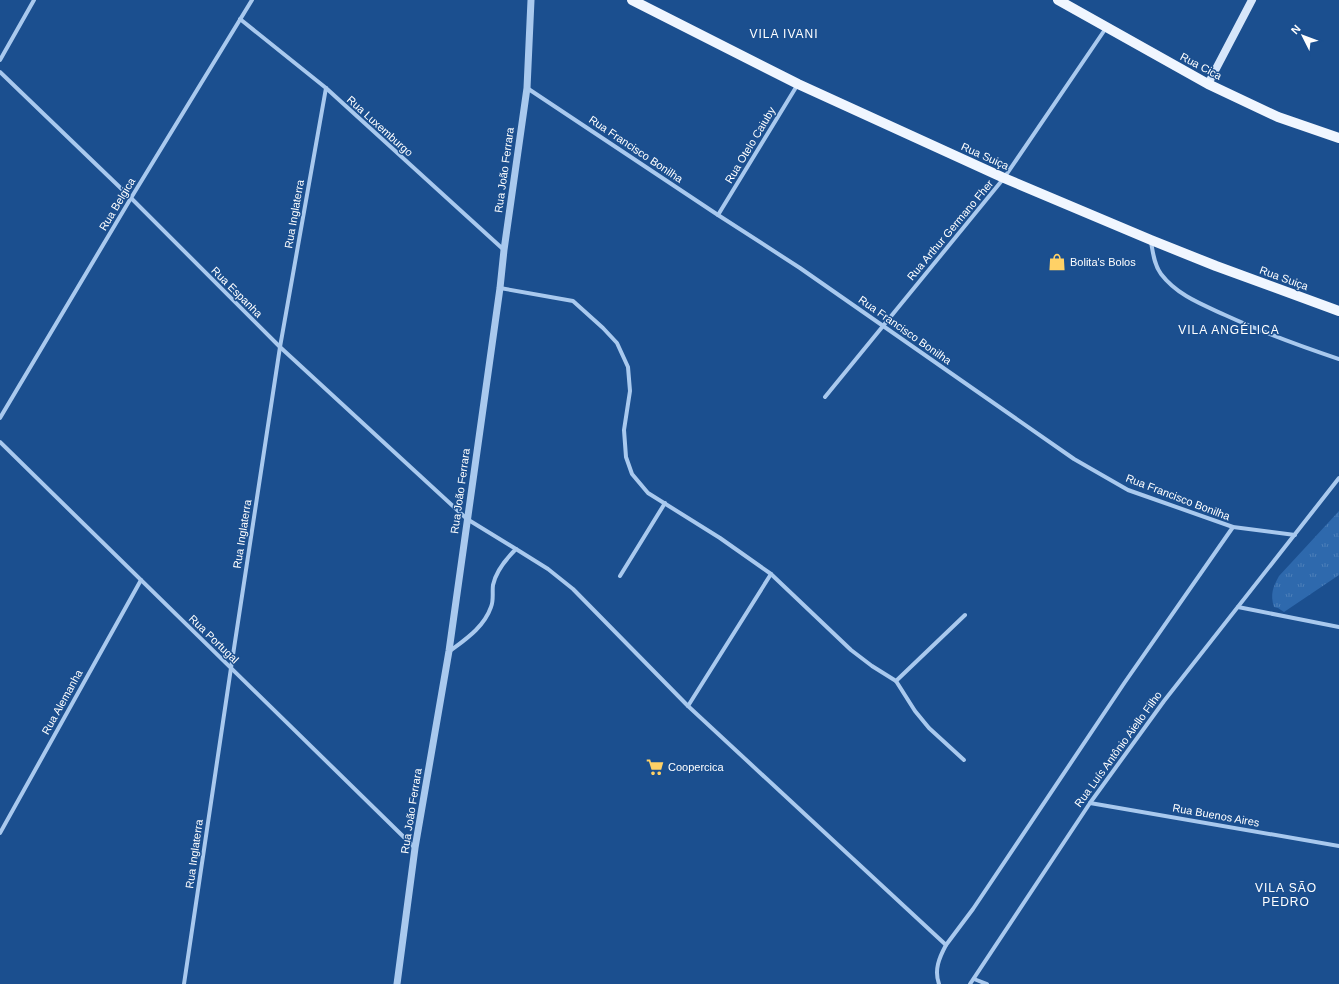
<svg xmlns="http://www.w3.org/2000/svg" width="1339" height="984" font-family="Arial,sans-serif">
	<defs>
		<pattern id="grass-tufts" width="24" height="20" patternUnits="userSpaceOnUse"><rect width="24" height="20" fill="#2e69ad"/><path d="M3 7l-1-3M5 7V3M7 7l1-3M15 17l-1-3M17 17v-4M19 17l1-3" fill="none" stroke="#4d80b9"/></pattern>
	</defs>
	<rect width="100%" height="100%" fill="#1b4f8f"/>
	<path fill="url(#grass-tufts)" d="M1339 511V575L1284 612 1278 608 1274 607C1270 594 1273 587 1279 576Z"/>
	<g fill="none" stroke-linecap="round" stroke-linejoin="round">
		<g stroke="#a9c9ee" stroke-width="4">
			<polyline points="240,19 326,88 504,250"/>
			<polyline points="0,60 34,0"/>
			<polyline points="0,72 131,198 280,347 467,519 516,549"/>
			<polyline points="527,88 718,215 800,268 1074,459 1128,490 1233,527 1295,535"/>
			<polyline points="718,215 798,84"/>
			<path d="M1151 242C1153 252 1154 265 1161 274 1177 295 1201 304 1225 315 1262 332 1300 346 1339 359"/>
			<polyline points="500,288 573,301 603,328 617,343 628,367 630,391 624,430 626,457 632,474 648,493 720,538 771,574 851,650 872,666 896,681 965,615"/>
			<polyline points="825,397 1004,178 1106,28"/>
			<polyline points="0,418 131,198 252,0"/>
			<polyline points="0,442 415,848"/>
			<polyline points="620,576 665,503"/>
			<polyline points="1238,607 1339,627"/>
			<path d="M450 651C466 639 484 627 491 607 494 600 492 592 493 585 496 571 507 558 516 549L548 569 573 589 688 706 946 945 973 909 1125 682 1233 527"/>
			<polyline points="896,681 915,711 929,728 964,760"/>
			<polyline points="688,706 771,574"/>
			<polyline points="1090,803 1339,846"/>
			<polyline points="0,833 141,580"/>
			<polyline points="974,979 987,984"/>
			<polyline points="184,984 231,668 280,347 326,88"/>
			<path d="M939 984C934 970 939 958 946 945"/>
			<polyline points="970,984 1090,803 1164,701 1339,478"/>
		</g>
		<polyline stroke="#a9c9ee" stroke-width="7" points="397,984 415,848 449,651 500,288 504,250 527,88 531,0"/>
		<polyline stroke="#d6e6fa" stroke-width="8" points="1208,84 1252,0"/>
		<g stroke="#f0f6ff" stroke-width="10">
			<polyline points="632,0 798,84 1004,178 1151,240 1216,266 1339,311"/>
			<polyline points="1058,0 1208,84 1278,117 1339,138"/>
		</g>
	</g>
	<defs>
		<g id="shop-bare" transform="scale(1.38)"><path d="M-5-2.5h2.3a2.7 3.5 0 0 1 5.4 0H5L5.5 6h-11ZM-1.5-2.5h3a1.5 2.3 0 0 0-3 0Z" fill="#ffd166" stroke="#1b4f8f" stroke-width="2.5" paint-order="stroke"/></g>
		<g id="supermarket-bare" transform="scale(1.38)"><path d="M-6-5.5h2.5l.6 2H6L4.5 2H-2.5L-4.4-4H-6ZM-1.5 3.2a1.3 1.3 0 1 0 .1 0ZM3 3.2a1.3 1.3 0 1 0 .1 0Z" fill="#ffd166" stroke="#1b4f8f" stroke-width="2.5" paint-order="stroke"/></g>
	</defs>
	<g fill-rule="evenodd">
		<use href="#shop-bare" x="1057" y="262"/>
		<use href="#supermarket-bare" x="655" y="767"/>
	</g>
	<g text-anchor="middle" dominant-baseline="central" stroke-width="3" stroke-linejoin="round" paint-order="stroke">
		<g font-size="11" fill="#fff" stroke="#1b4f8f">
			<text transform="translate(1201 66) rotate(28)">Rua Cica</text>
			<text transform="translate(380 126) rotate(42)">Rua Luxemburgo</text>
			<text transform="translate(750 145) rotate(-59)">Rua Otelo Caiuby</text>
			<text transform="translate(636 149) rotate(34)">Rua Francisco Bonilha</text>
			<text transform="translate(985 156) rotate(24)">Rua Suiça</text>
			<text transform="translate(504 170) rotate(-82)">Rua João Ferrara</text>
			<text transform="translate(117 204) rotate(-59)">Rua Belgica</text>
			<text transform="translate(294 214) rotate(-80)">Rua Inglaterra</text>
			<text transform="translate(950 230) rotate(-50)">Rua Arthur Germano Fher</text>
			<text transform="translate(1284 278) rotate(20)">Rua Suiça</text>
			<text transform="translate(237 292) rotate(45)">Rua Espanha</text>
			<text transform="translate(905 330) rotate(35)">Rua Francisco Bonilha</text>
			<text transform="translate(460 491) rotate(-82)">Rua João Ferrara</text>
			<text transform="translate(1178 497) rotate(21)">Rua Francisco Bonilha</text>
			<text transform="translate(242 534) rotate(-81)">Rua Inglaterra</text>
			<text transform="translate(214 639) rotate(44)">Rua Portugal</text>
			<text transform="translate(62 702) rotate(-61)">Rua Alemanha</text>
			<text transform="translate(1118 749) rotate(-54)">Rua Luís Antônio Aiello Filho</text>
			<text transform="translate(411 811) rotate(-81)">Rua João Ferrara</text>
			<text transform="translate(1216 815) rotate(10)">Rua Buenos Aires</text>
			<text transform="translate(194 854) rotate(-82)">Rua Inglaterra</text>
		</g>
		<g font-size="11" fill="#fff" stroke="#1b4f8f" text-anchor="start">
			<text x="1070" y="262">Bolita's Bolos</text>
			<text x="668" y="767">Coopercica</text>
		</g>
		<g font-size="12" letter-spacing="1" fill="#fff" stroke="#1b4f8f">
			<text x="784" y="34">VILA IVANI</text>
			<text x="1229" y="330">VILA ANGÉLICA</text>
			<text x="1286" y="888">VILA SÃO<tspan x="1286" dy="14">PEDRO</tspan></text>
		</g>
	</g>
	<g transform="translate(1303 36) rotate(312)" stroke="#1b4f8f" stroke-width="3" paint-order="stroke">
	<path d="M0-3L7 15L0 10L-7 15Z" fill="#ffffff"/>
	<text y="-6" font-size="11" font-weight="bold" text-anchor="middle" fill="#ffffff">N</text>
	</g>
</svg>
